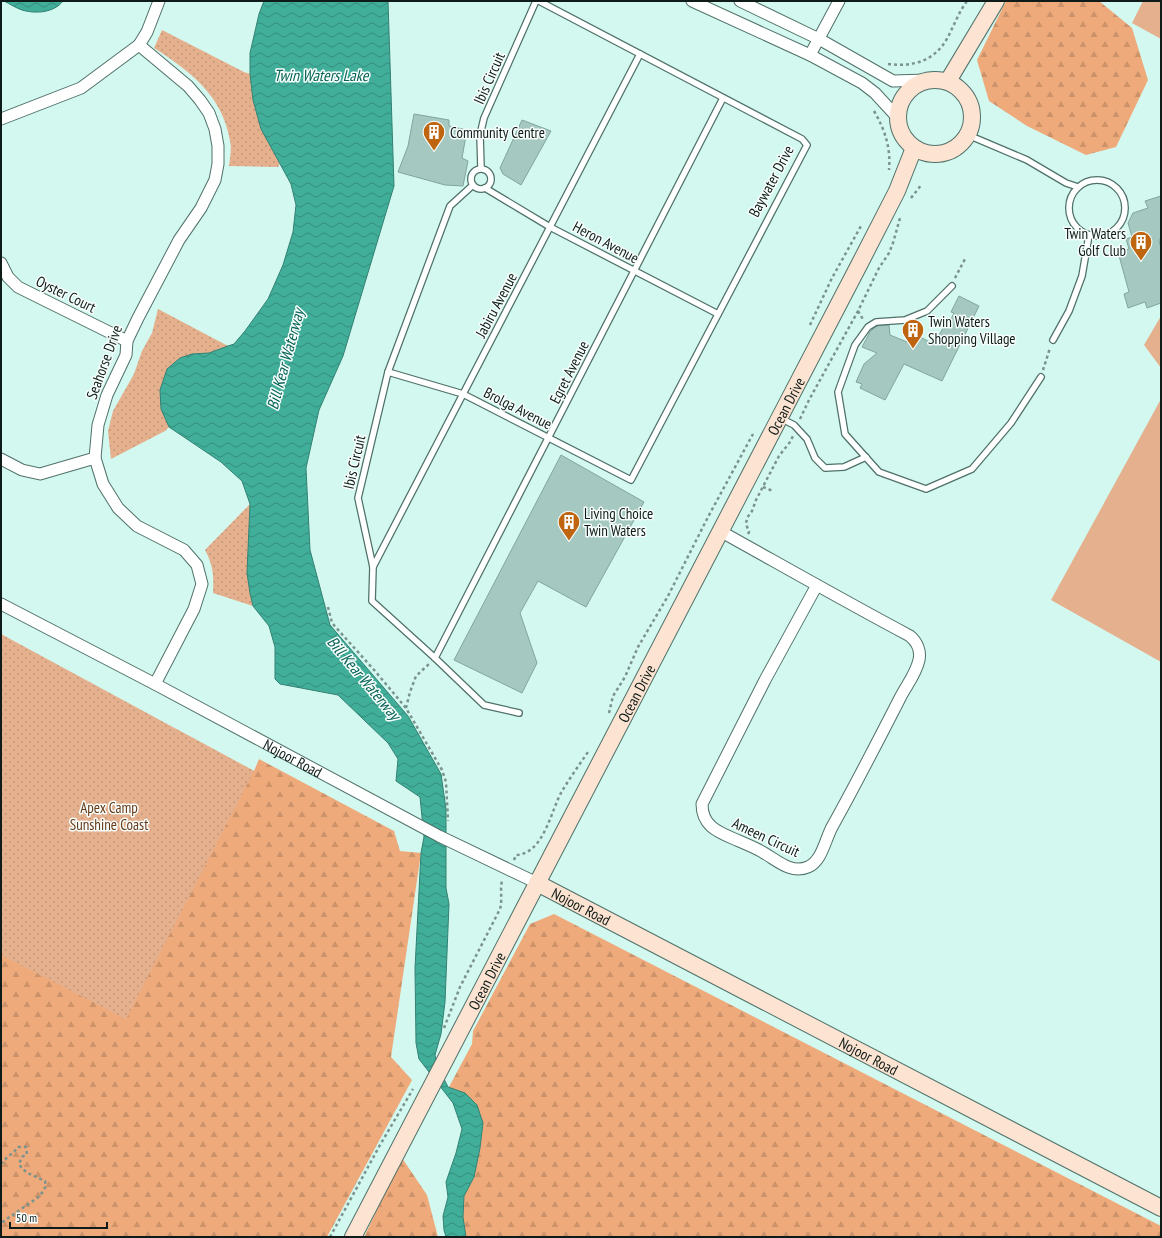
<svg xmlns="http://www.w3.org/2000/svg" width="1162" height="1238" font-family="'PT Sans Narrow',sans-serif">
	<defs>
		<pattern id="forest-firs" width="22" height="20" patternUnits="userSpaceOnUse"><rect width="22" height="20" fill="#efaa7b"/><path d="M5 1l3.5 6h-7zM16 11l3.5 6h-7z" fill="#cc926a"/></pattern>
		<pattern id="park-dots" width="8" height="8" patternUnits="userSpaceOnUse"><rect width="8" height="8" fill="#e5b08d"/><path d="M2 2h.1M6 6h.1" fill="none" stroke="#c39779" stroke-width="1.8" stroke-linecap="round"/></pattern>
		<pattern id="water-waves" width="16" height="10" patternUnits="userSpaceOnUse"><rect width="16" height="10" fill="#41ae9a"/><path d="M0 5q4-4 8 0t8 0" fill="none" stroke="#358d7d"/></pattern>
	</defs>
	<rect width="100%" height="100%" fill="#d3f8ef"/>
	<g fill="#e5b08d">
		<polygon points="1143,1 1161,1 1161,39 1132,23"/>
		<polygon points="1161,316 1161,368 1144,345"/>
		<polygon points="1161,399 1161,662 1051,600"/>
	</g>
	<g fill="url(#forest-firs)">
		<polygon points="1006,1 1099,1 1132,28 1148,80 1116,147 1086,155 1027,126 989,101 977,60"/>
		<polygon points="176,729 254,771 259,759 394,831 400,851 421,853 391,1057 412,1080 327,1237 1,1237 1,865"/>
		<polygon points="554,914 1161,1226 1161,1237 466,1237 463,1217 464,1196 474,1177 480,1148 483,1123 449,1087 472,1044 473,1031 530,924"/>
		<polygon points="402,1158 427,1195 438,1237 364,1237"/>
	</g>
	<g fill="url(#park-dots)">
		<path d="M162 30 244 72 250 74 253 100 261 129 280 163 278 167 229 166C230 158 232 148 230 141 223 96 190 71 154 48Z"/>
		<polygon points="158,309 228,346 209,353 192,354 161,409 169,427 165,431 111,459 108,431 113,411 134,374 142,351 152,333"/>
		<path d="M250 504V593L253 606 213 593C214 575 213 565 205 550Z"/>
		<polygon points="1,634 254,771 126,1019 1,955"/>
	</g>
	<g fill="url(#water-waves)" stroke="#328273">
		<path d="M4 1H63C54 13 35 14 22 10 16 8 10 4 4 1Z"/>
		<polygon points="264,1 388,1 394,186 343,356 319,410 306,468 310,550 330,625 408,716 441,774 446,809 446,888 449,904 445,1002 441,1034 435,1055 437,1065 448,1087 465,1093 477,1105 483,1123 480,1148 474,1177 464,1196 463,1217 466,1237 446,1237 444,1230 443,1216 448,1197 446,1182 456,1153 462,1129 453,1103 419,1059 416,1043 415,968 421,853 424,837 420,797 396,781 398,759 388,743 338,695 280,684 275,679 275,647 269,626 253,606 250,593 247,573 250,504 242,481 221,462 169,427 161,409 160,390 167,369 180,358 192,354 209,353 228,346 234,344 245,331 268,299 283,265 293,232 296,205 291,184 261,129 253,100 250,74 250,53 259,14"/>
	</g>
	<g fill="#a5c9c1" stroke="#82a59d">
		<polygon points="414,114 449,120 449,126 467,130 462,158 468,161 463,186 445,185 398,172 408,146"/>
		<polygon points="522,120 551,131 521,185 503,174 500,168"/>
		<polygon points="1161,196 1161,237 1159,241 1161,248 1161,303 1147,308 1145,302 1128,308 1124,294 1129,292 1118,252 1129,249 1126,239 1132,237 1128,223 1133,213 1148,208 1145,201"/>
		<polygon points="959,296 979,306 942,381 904,364 885,400 860,388 862,384 856,382 864,364 877,353 862,347 870,332 873,329 877,326 889,325 890,335 907,342 912,333 934,344 943,328 946,329 954,313 951,312"/>
		<polygon points="561,455 644,502 586,607 538,581 520,613 537,663 522,693 454,660"/>
	</g>
	<g fill="none" stroke-linecap="round" stroke-linejoin="round">
		<g stroke="#4f7169" stroke-width="8">
			<g id="lane">
				<polyline points="968,135 1027,160 1066,183 1078,187"/>
				<polyline points="481,168 480,135 484,118 536,1"/>
				<circle cx="481" cy="179" r="10"/>
				<circle cx="1097" cy="208" r="28"/>
				<polyline points="473,185 450,206 388,372 358,498 373,567 372,601 435,658 484,705 519,713"/>
				<polyline points="485,188 550,227 718,314"/>
				<polyline points="952,286 927,311 905,320 876,322 868,327 855,345 838,392 845,434 879,472 926,489 972,469 1011,423 1041,377"/>
				<polyline points="1053,340 1069,311 1082,276 1089,235"/>
				<polyline points="388,372 463,394 631,480 807,145 802,139 539,1"/>
				<polyline points="782,419 794,425 807,439 815,458 825,468 844,467 866,457"/>
				<polyline points="373,567 640,54"/>
				<polyline points="435,658 723,98"/>
			</g>
		</g>
		<g stroke="#4f7169" stroke-width="13">
			<g id="street">
				<polyline points="692,1 810,55 862,83 875,93 898,118"/>
				<polyline points="740,1 819,39 893,81 926,80"/>
				<polyline points="139,45 188,86 200,100 209,113 215,129 218,146 218,164 215,180 201,208 179,240 138,318 127,341 126,355 107,395 98,425 95,458 103,484 118,508 137,526 184,550 197,565 202,584 194,609 155,684"/>
				<polyline points="810,55 839,1"/>
				<polyline points="1,119 81,88 139,45 147,32 159,1"/>
				<polyline points="1,263 8,277 18,287 127,341"/>
				<polyline points="1,459 22,470 40,474 95,458"/>
				<path d="M720 531C783 566 846 602 910 636 917 642 921 651 919 660 916 674 906 686 900 698 878 741 856 784 832 827 825 840 822 861 808 867 791 874 778 861 764 853 756 848 748 845 739 841 721 833 702 828 702 804L765 680 817 585"/>
				<path id="s1" d="M1 604 155 684 439 836 537 883"/>
			</g>
		</g>
		<g stroke="#4f7169" stroke-width="18">
			<g id="secondary">
				<circle cx="935" cy="117" r="37"/>
				<polyline points="948,81 996,1"/>
				<path id="s2" d="M537 883 1161 1208"/>
				<path id="s3" d="M353 1237 858 267 897 191 914 148"/>
			</g>
		</g>
		<g stroke="#7a948d" stroke-width="2.5" stroke-dasharray="3 3" stroke-linecap="butt">
			<path d="M888 64C914 67 935 61 948 37 954 25 959 12 967 1"/>
			<path d="M874 111C885 130 891 148 889 170"/>
			<polyline points="911,198 922,184"/>
			<polyline points="955,278 966,257"/>
			<polyline points="858,311 864,321"/>
			<polyline points="810,325 832,278 861,226"/>
			<polyline points="1043,370 1050,348"/>
			<polyline points="800,419 809,400 858,311 879,268 889,253 893,243 900,218"/>
			<polyline points="763,487 773,491"/>
			<polyline points="748,534 749,532 746,524 747,518 752,511 756,500 779,456 790,442 793,436"/>
			<polyline points="328,607 332,623 375,671 406,708 442,770 446,782 448,821"/>
			<polyline points="406,708 410,692 416,676 429,664"/>
			<polyline points="609,713 613,696 625,677 638,647 668,596 708,517 753,434"/>
			<path d="M514 860 516 855C544 854 551 810 562 791 570 778 579 765 588 752"/>
			<path d="M444 1028 460 987 500 909C503 899 499 886 503 879"/>
			<path d="M1 1164C6 1157 13 1154 18 1147H26L27 1154 22 1157 19 1164C25 1174 35 1176 45 1181L46 1186 40 1196 1 1223"/>
			<polyline points="330,1237 380,1145 413,1089"/>
		</g>
		<use href="#lane" stroke="#fff" stroke-width="5.5"/>
		<use href="#street" stroke="#fff" stroke-width="11"/>
		<use href="#secondary" stroke="#fde3d1" stroke-width="16"/>
	</g>
	<defs>
		<g id="building-pin" transform="scale(1.15)"><path d="M0 17L-7.5 6A9.5 9.5 0 1 1 7.5 6Z" fill="#bf640f" stroke="#f7fefc"/><path d="M-4-6H4V6H1V3H-1V6H-4ZM-2.5-4.3h1.7v1.8h-1.7ZM.8-4.3h1.7v1.8H.8ZM-2.5-1h1.7V.8h-1.7ZM.8-1h1.7V.8H.8Z" fill="#fff"/></g>
	</defs>
	<g fill-rule="evenodd">
		<use href="#building-pin" x="434" y="132"/>
		<use href="#building-pin" x="1141" y="242"/>
		<use href="#building-pin" x="913" y="330"/>
		<use href="#building-pin" x="569" y="522"/>
	</g>
	<g text-anchor="middle" dominant-baseline="central" stroke-width="3" stroke-linejoin="round" paint-order="stroke">
		<g font-size="15" fill="#0e1b18" stroke="#f7fefc">
			<text transform="translate(489 78) rotate(-66)">Ibis Circuit</text>
			<text transform="translate(771 181) rotate(-62)">Baywater Drive</text>
			<text transform="translate(606 242) rotate(28)">Heron Avenue</text>
			<text transform="translate(66 294) rotate(26)">Oyster Court</text>
			<text transform="translate(496 305) rotate(-62)">Jabiru Avenue</text>
			<text transform="translate(104 362) rotate(-70)">Seahorse Drive</text>
			<text transform="translate(569 372) rotate(-63)">Egret Avenue</text>
			<text stroke="none"><textPath href="#s3" startOffset="937">Ocean Drive</textPath></text>
			<text transform="translate(518 408) rotate(27)">Brolga Avenue</text>
			<text transform="translate(354 462) rotate(-77)">Ibis Circuit</text>
			<text stroke="none"><textPath href="#s3" startOffset="613">Ocean Drive</textPath></text>
			<text stroke="none"><textPath href="#s1" startOffset="330">Nojoor Road</textPath></text>
			<text transform="translate(766 837) rotate(25)">Ameen Circuit</text>
			<text stroke="none"><textPath href="#s2" startOffset="50">Nojoor Road</textPath></text>
			<text stroke="none"><textPath href="#s3" startOffset="289">Ocean Drive</textPath></text>
			<text stroke="none"><textPath href="#s2" startOffset="374">Nojoor Road</textPath></text>
		</g>
		<g font-size="15" fill="#0e1b18" stroke="#f7fefc" text-anchor="start">
			<text x="450" y="132">Community Centre</text>
			<text x="1126" y="233" text-anchor="end">Twin Waters<tspan x="1126" dy="17">Golf Club</tspan></text>
			<text x="928" y="321">Twin Waters<tspan x="928" dy="17">Shopping Village</tspan></text>
			<text x="584" y="513">Living Choice<tspan x="584" dy="17">Twin Waters</tspan></text>
		</g>
		<g font-size="15" fill="#663917" stroke="#f7fefc">
			<text x="109" y="807">Apex Camp<tspan x="109" dy="17">Sunshine Coast</tspan></text>
		</g>
		<g font-size="16" font-style="italic" fill="#086356" stroke="#f7fefc">
			<text x="321" y="75">Twin Waters Lake</text>
			<text transform="translate(285 359) rotate(-75)">Bill Kear Waterway</text>
			<text transform="translate(364 678) rotate(50)">Bill Kear Waterway</text>
		</g>
	</g>
	<rect width="1162" height="1238" fill="none" stroke="#0e1b18" stroke-width="4"/>
	<path d="M10 1222v6h97v-6" fill="none" stroke="#0e1b18" stroke-width="2"/>
	<text x="16" y="1222" font-size="12" fill="#0e1b18" stroke="#f7fefc" stroke-width="3" paint-order="stroke">50 m</text>
</svg>
